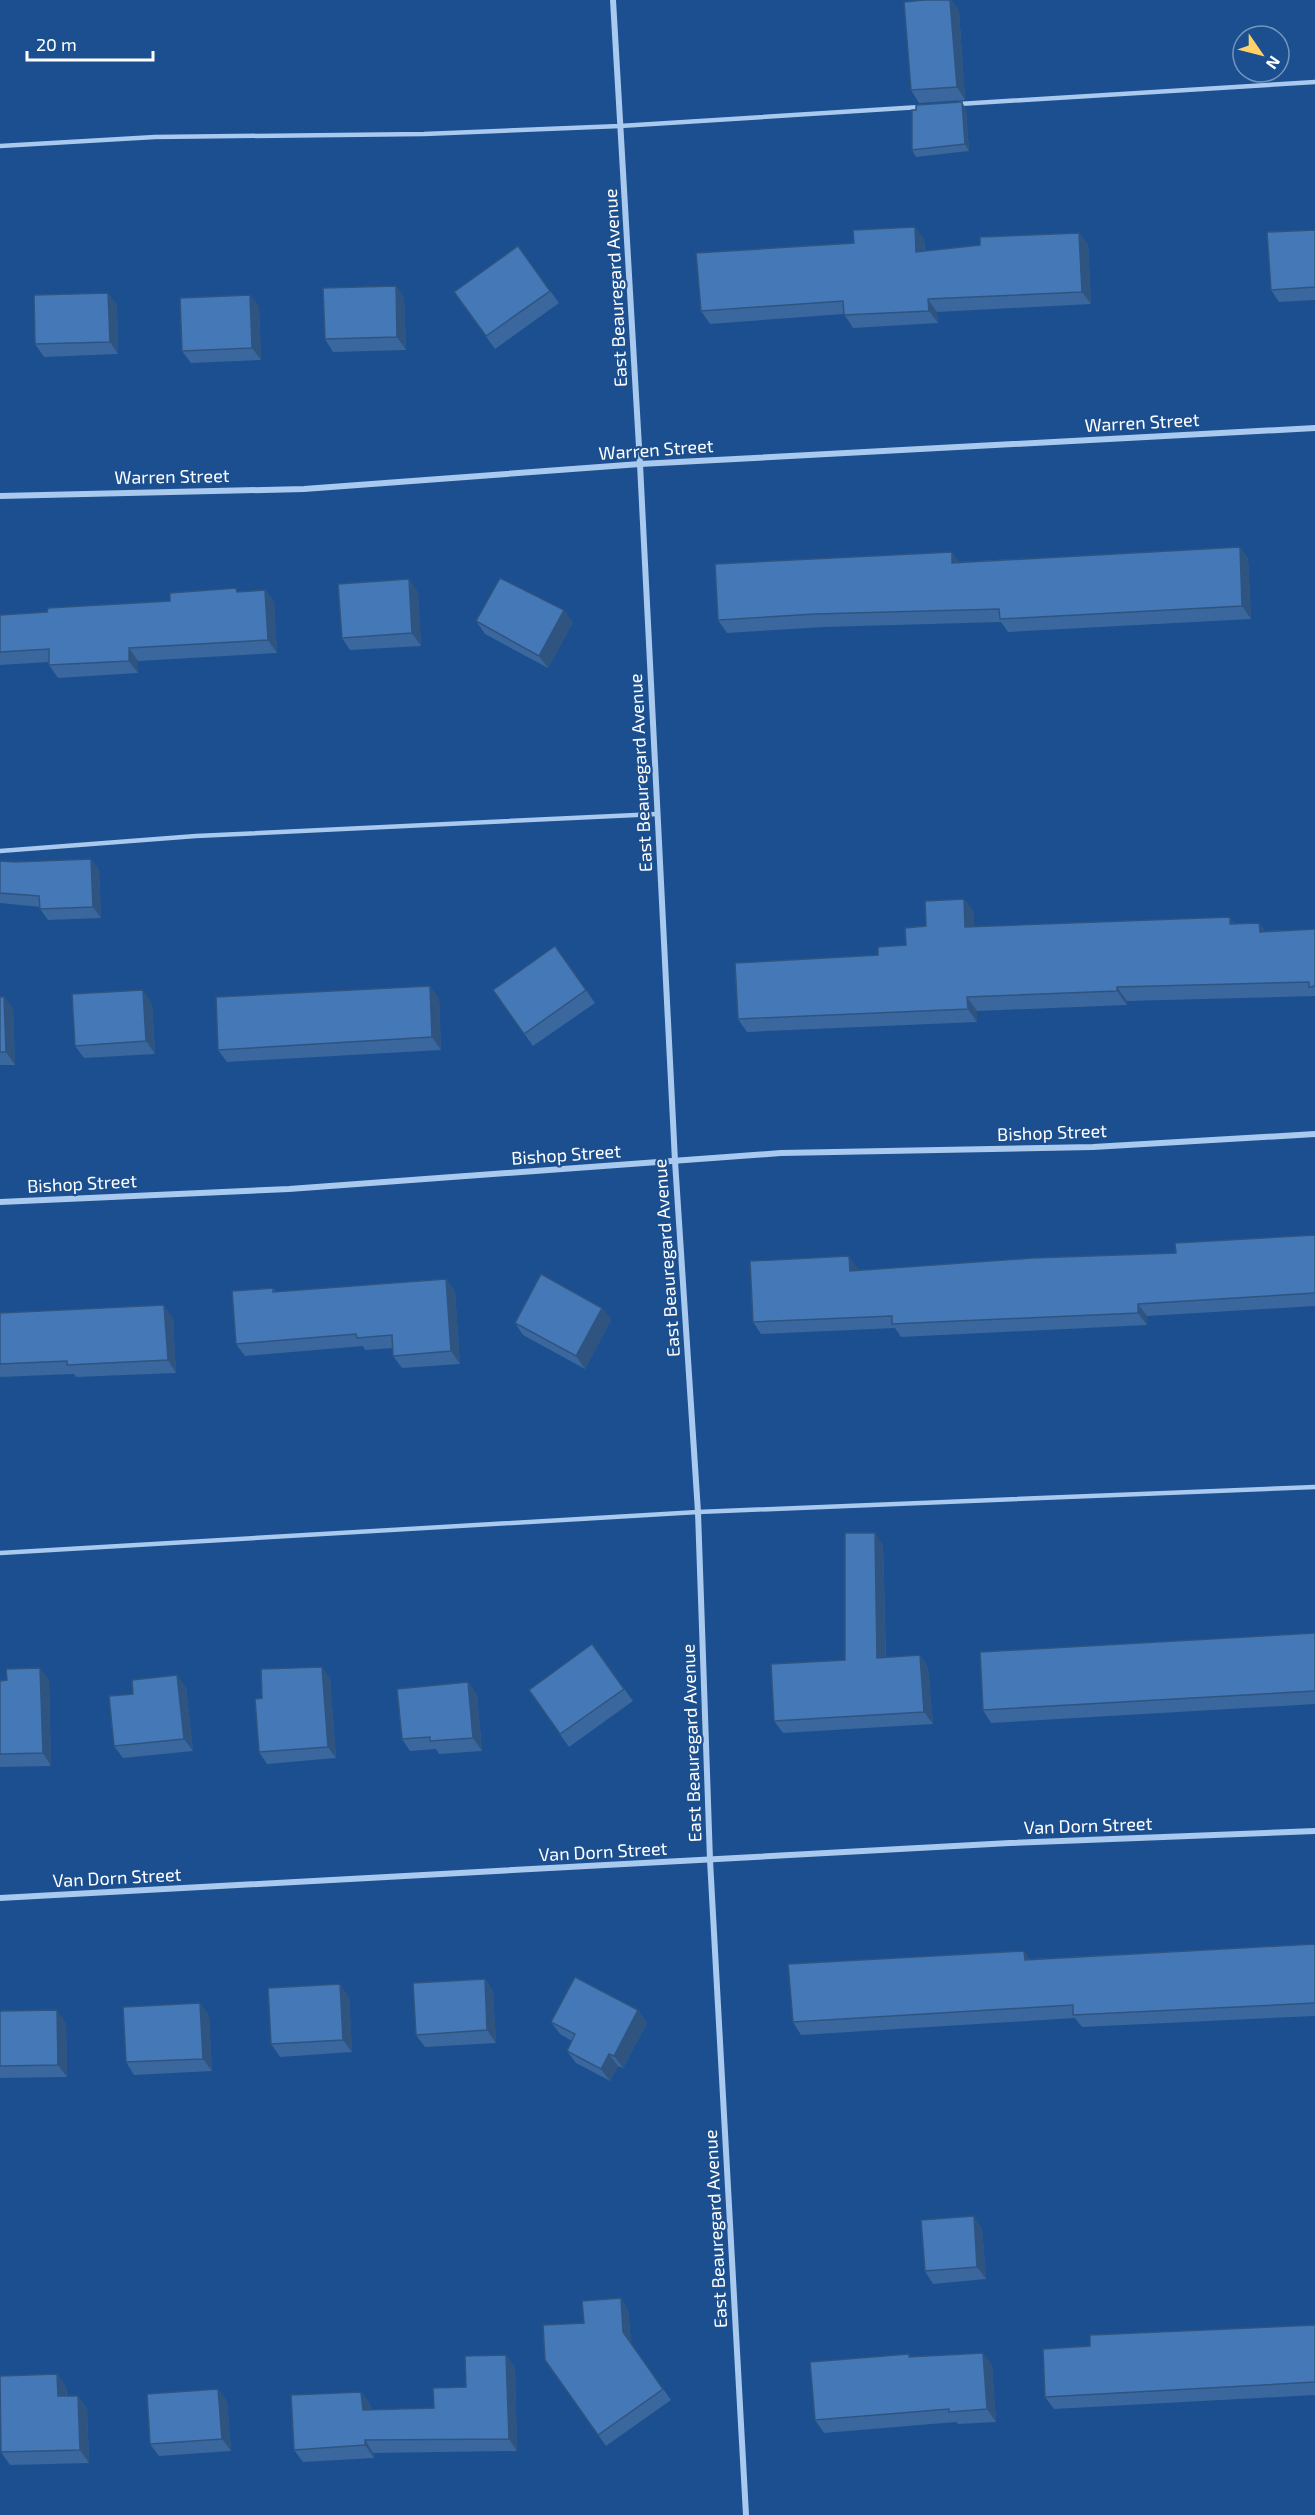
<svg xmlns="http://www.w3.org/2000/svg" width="1315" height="2515" font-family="'Exo 2',sans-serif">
	<rect width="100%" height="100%" fill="#1b4f8f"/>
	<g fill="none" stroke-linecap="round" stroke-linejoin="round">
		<g stroke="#a9c9ee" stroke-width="4.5">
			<polyline points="959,104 1315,82"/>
			<polyline points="0,146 155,137 424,134 620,126 920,107"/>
			<polyline points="0,851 196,836 657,814"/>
			<polyline points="0,1553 698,1512 1315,1487"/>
		</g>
		<g stroke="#a9c9ee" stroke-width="6">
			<polyline points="613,0 640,464 675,1161 698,1512 710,1860 746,2515"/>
			<polyline points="0,496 304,489 640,464 1315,428"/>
			<polyline points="0,1202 289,1189 781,1153 1093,1147 1315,1134"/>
			<polyline points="0,1898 1010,1843 1315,1831"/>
		</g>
	</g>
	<g fill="#3a679d">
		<polygon points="925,0 951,0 959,11 965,100 919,103 911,90"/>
		<polygon points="966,109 969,151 916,157 912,150"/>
		<polygon points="1315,230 1315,300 1279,302 1271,290"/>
		<polygon points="1079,233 1088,245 1091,304 937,312 938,323 853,328 844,314 710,324 701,311 924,239 925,251"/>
		<polygon points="518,246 559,303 495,349 454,292"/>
		<polygon points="396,286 404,298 406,350 333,352 325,339"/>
		<polygon points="108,293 117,306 118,354 44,357 35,344"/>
		<polygon points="250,295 259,307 261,360 191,363 182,351"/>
		<polygon points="1240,547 1248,559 1251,619 1008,632 1001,622 824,627 727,633 718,620 952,552 959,562"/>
		<polygon points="265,590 274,602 277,653 138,661 138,673 58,678 49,665 49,662 0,665 0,615 47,612 170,601 239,592"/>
		<polygon points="418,592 421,646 350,650 342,638"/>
		<polygon points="476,621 573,622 548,668 485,634"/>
		<polygon points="91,859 99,870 101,918 48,920 40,909 40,907 0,903 0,861 15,862"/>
		<polygon points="964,899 974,912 974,927 1259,923 1265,931 1315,929 1315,996 1127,1001 1127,1005 977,1011 977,1022 747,1032 738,1019 878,955 906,945 926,926"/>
		<polygon points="555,946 595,1003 533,1046 493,990"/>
		<polygon points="0,997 4,997 13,1009 15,1065 0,1065"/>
		<polygon points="439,998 441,1050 227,1062 218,1050"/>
		<polygon points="152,1003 155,1054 84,1058 75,1046"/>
		<polygon points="1315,1235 1315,1306 1147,1316 1147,1325 901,1337 895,1328 761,1334 753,1322 858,1269 858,1270 1176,1253"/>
		<polygon points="446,1279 455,1292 460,1364 402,1368 393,1356 393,1348 365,1350 363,1346 245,1356 236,1344 273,1288 276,1292"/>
		<polygon points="602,1308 611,1320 585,1369 523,1335 515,1323"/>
		<polygon points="0,1313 173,1318 176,1373 76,1377 74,1374 0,1377"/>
		<polygon points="883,1545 886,1657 920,1655 928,1668 933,1724 783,1733 774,1721 845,1660"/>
		<polygon points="1315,1633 1315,1704 991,1723 983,1710"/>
		<polygon points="592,1644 633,1701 569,1747 529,1690"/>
		<polygon points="330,1678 336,1758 267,1764 259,1752 262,1698"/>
		<polygon points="49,1680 51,1766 0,1767 0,1681"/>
		<polygon points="468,1682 477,1695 482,1751 439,1754 436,1749 410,1751 402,1739"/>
		<polygon points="186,1687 193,1751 123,1758 114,1746 133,1694"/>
		<polygon points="1315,1944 1315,2016 1082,2027 1075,2018 801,2035 793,2022 1031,1959"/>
		<polygon points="485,1979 493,1991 496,2043 425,2047 416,2035"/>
		<polygon points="349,1997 352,2052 280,2057 271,2044"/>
		<polygon points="200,2003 209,2016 212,2071 134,2075 126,2062"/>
		<polygon points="638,2010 647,2023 623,2068 618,2066 610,2081 576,2063 567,2051 572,2041 560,2034 551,2022"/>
		<polygon points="0,2011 66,2023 67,2077 0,2078"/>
		<polygon points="982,2228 986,2279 933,2284 925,2271"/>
		<polygon points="628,2309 631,2343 671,2400 606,2446 545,2360 584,2323"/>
		<polygon points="1315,2325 1315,2395 1054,2409 1045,2397 1090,2346"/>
		<polygon points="909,2354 911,2357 992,2365 996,2422 958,2424 956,2422 824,2433 815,2420"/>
		<polygon points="506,2355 515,2368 517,2451 373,2453 374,2458 303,2462 294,2450 361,2392 370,2404 371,2410 434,2408 466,2387"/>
		<polygon points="57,2374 66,2387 67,2396 78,2396 87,2408 89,2463 10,2465 1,2452"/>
		<polygon points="218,2389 227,2402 231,2451 159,2456 150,2444"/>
	</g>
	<g fill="#305480">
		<polygon points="950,0 951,0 959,11 965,100 957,87"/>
		<polygon points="962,102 966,109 969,151 965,144"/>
		<polygon points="915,227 924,239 925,264 916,252"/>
		<polygon points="1079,233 1088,245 1091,304 1082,292"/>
		<polygon points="396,286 404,298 406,350 397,337"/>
		<polygon points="108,293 117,306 118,354 110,342"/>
		<polygon points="250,295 259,307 261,360 252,348"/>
		<polygon points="928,299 937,312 938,323 929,311"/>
		<polygon points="1240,547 1248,559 1251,619 1242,606"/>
		<polygon points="952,552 961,565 952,563"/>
		<polygon points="409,579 418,592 421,646 412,633"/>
		<polygon points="265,590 274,602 277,653 268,640"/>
		<polygon points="564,610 573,622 548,668 539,656"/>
		<polygon points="129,648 138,661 138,673 129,661"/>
		<polygon points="91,859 99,870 101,918 93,907"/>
		<polygon points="964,899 974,912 975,941 965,927"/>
		<polygon points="1230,917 1239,930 1230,924"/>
		<polygon points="1259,923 1269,937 1260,932"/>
		<polygon points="430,986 439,998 441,1050 432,1037"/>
		<polygon points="1117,987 1127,1001 1127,1005 1117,991"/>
		<polygon points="143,990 152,1003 155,1054 146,1041"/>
		<polygon points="4,997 13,1009 15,1065 6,1052"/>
		<polygon points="967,997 977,1011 977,1022 968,1009"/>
		<polygon points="849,1256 858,1269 859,1283 850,1271"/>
		<polygon points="446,1279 455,1292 460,1364 451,1351"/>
		<polygon points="1138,1304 1147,1316 1147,1325 1138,1313"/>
		<polygon points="164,1305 173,1318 176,1373 168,1360"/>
		<polygon points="602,1308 611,1320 585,1369 576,1356"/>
		<polygon points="875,1533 883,1545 886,1670 877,1658"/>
		<polygon points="920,1655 928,1668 933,1724 924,1712"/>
		<polygon points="322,1667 330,1678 336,1758 328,1747"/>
		<polygon points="40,1668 49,1680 51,1766 43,1753"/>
		<polygon points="177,1675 186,1687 193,1751 184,1739"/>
		<polygon points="468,1682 477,1695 482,1751 473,1738"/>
		<polygon points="1024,1951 1033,1963 1025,1960"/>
		<polygon points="485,1979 493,1991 496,2043 487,2030"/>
		<polygon points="340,1984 349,1997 352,2052 343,2040"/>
		<polygon points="200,2003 209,2016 212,2071 203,2059"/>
		<polygon points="57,2010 66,2023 67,2077 58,2065"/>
		<polygon points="638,2010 647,2023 623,2068 614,2056"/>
		<polygon points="609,2054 618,2066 610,2081 601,2069"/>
		<polygon points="974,2216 982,2228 986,2279 977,2267"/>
		<polygon points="621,2298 628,2309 631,2343 623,2332"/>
		<polygon points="983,2353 992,2365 996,2422 987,2409"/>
		<polygon points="506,2355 515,2368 517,2451 509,2439"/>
		<polygon points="57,2374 66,2387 67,2408 58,2396"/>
		<polygon points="218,2389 227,2402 231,2451 222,2439"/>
		<polygon points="361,2392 370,2404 371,2423 363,2410"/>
		<polygon points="78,2396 87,2408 89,2463 80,2450"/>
		<polygon points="365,2440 373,2453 374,2458 365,2445"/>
	</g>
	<g fill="#4478b7" stroke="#305480" stroke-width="1.5">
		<polygon points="925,0 950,0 957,87 911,90 904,2"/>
		<polygon points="962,102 965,144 912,150 912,110 916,110 916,105"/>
		<polygon points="915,227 916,252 980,245 980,237 1079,233 1082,292 928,299 929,311 844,315 843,301 701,311 696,253 854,243 853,230"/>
		<polygon points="1315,230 1315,287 1271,290 1267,232"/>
		<polygon points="518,246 550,291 486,336 454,292"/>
		<polygon points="396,286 397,337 325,339 323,288"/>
		<polygon points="108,293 110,342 35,344 34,295"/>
		<polygon points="250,295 252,348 182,351 180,298"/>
		<polygon points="1240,547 1242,606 1000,619 999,609 815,614 718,620 715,564 952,552 952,563"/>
		<polygon points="500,578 564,610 539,656 476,621"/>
		<polygon points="409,579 412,633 342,638 338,584"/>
		<polygon points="236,588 237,592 265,590 268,640 129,648 129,661 49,665 49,649 0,652 0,615 47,612 48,608 170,601 170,593"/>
		<polygon points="91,859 93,907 40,909 39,896 0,893 0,861 15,862"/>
		<polygon points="964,899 965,927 1230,917 1230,924 1259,923 1260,932 1315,929 1315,986 1309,987 1309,982 1117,987 1117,991 967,997 968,1009 738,1019 735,963 878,955 878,947 906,945 905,928 926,926 925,901"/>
		<polygon points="555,946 586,990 524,1034 493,990"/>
		<polygon points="430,986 432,1037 218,1050 216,997"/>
		<polygon points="143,990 146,1041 75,1046 72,994"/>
		<polygon points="0,997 4,997 6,1052 0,1052"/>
		<polygon points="1315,1235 1315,1293 1138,1304 1138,1313 892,1324 892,1316 753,1322 750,1261 849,1256 850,1271 1032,1258 1176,1253 1175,1243"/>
		<polygon points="541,1274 602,1308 576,1356 515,1323"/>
		<polygon points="446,1279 451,1351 393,1356 392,1335 357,1338 356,1334 236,1344 232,1291 273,1288 273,1292"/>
		<polygon points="164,1305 168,1360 67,1365 67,1361 0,1364 0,1313"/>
		<polygon points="845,1533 875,1533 877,1658 920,1655 924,1712 774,1721 771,1664 845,1660"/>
		<polygon points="1315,1633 1315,1691 983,1710 980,1652"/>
		<polygon points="592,1644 624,1689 560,1734 529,1690"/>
		<polygon points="322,1667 328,1747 259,1752 255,1699 262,1698 261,1669"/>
		<polygon points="40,1668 43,1753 0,1754 0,1681 7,1680 6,1669"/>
		<polygon points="177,1675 184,1739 114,1746 109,1696 133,1694 132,1680"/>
		<polygon points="468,1682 473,1738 430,1741 430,1737 402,1739 397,1689"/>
		<polygon points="1315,1944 1315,2003 1073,2015 1073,2005 793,2022 788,1964 1024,1951 1025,1960"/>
		<polygon points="575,1977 638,2010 614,2056 609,2054 601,2069 567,2051 575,2034 551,2022"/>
		<polygon points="485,1979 487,2030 416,2035 413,1983"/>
		<polygon points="340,1984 343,2040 271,2044 268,1988"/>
		<polygon points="200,2003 203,2059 126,2062 123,2007"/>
		<polygon points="57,2010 58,2065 0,2066 0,2011"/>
		<polygon points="974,2216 977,2267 925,2271 921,2220"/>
		<polygon points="621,2298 623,2332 663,2389 598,2435 545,2360 543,2325 584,2323 582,2301"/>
		<polygon points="1315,2325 1315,2382 1045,2397 1043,2349 1090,2346 1090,2335"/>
		<polygon points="983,2353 987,2409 949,2412 949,2409 815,2420 810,2362 909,2354 909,2357"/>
		<polygon points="506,2355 509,2439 365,2440 365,2445 294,2450 291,2395 361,2392 363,2410 434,2408 433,2388 466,2387 465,2356"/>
		<polygon points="57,2374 58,2396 78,2396 80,2450 1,2452 0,2376"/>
		<polygon points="218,2389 222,2439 150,2444 147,2394"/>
	</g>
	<g text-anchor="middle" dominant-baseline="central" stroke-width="4.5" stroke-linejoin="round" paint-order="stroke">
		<g font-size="18" fill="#fff" stroke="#1b4f8f">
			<text transform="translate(615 288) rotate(-93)">East Beauregard Avenue</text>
			<text transform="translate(1142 422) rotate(-3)">Warren Street</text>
			<text transform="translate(656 449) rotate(-4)">Warren Street</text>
			<text transform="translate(172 476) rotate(-1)">Warren Street</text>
			<text transform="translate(640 773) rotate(-93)">East Beauregard Avenue</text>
			<text transform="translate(1052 1132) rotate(-2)">Bishop Street</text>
			<text transform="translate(566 1154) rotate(-4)">Bishop Street</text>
			<text transform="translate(82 1183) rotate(-3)">Bishop Street</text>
			<text transform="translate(666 1258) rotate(-94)">East Beauregard Avenue</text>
			<text transform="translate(691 1743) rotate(-92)">East Beauregard Avenue</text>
			<text transform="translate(1088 1825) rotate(-2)">Van Dorn Street</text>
			<text transform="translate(603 1851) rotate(-3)">Van Dorn Street</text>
			<text transform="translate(117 1877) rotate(-3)">Van Dorn Street</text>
			<text transform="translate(715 2229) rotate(-93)">East Beauregard Avenue</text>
		</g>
	</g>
	<g transform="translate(1261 54) rotate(125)"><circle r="28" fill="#1b4f8f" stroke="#7695bc" stroke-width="1.5"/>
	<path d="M0-4.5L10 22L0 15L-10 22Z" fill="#ffd166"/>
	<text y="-9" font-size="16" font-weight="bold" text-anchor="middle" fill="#ffffff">N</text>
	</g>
	<path d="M27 51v9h126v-9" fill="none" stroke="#ffffff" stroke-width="3"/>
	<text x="36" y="51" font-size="18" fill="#ffffff" stroke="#1b4f8f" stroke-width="4.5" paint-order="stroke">20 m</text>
</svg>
